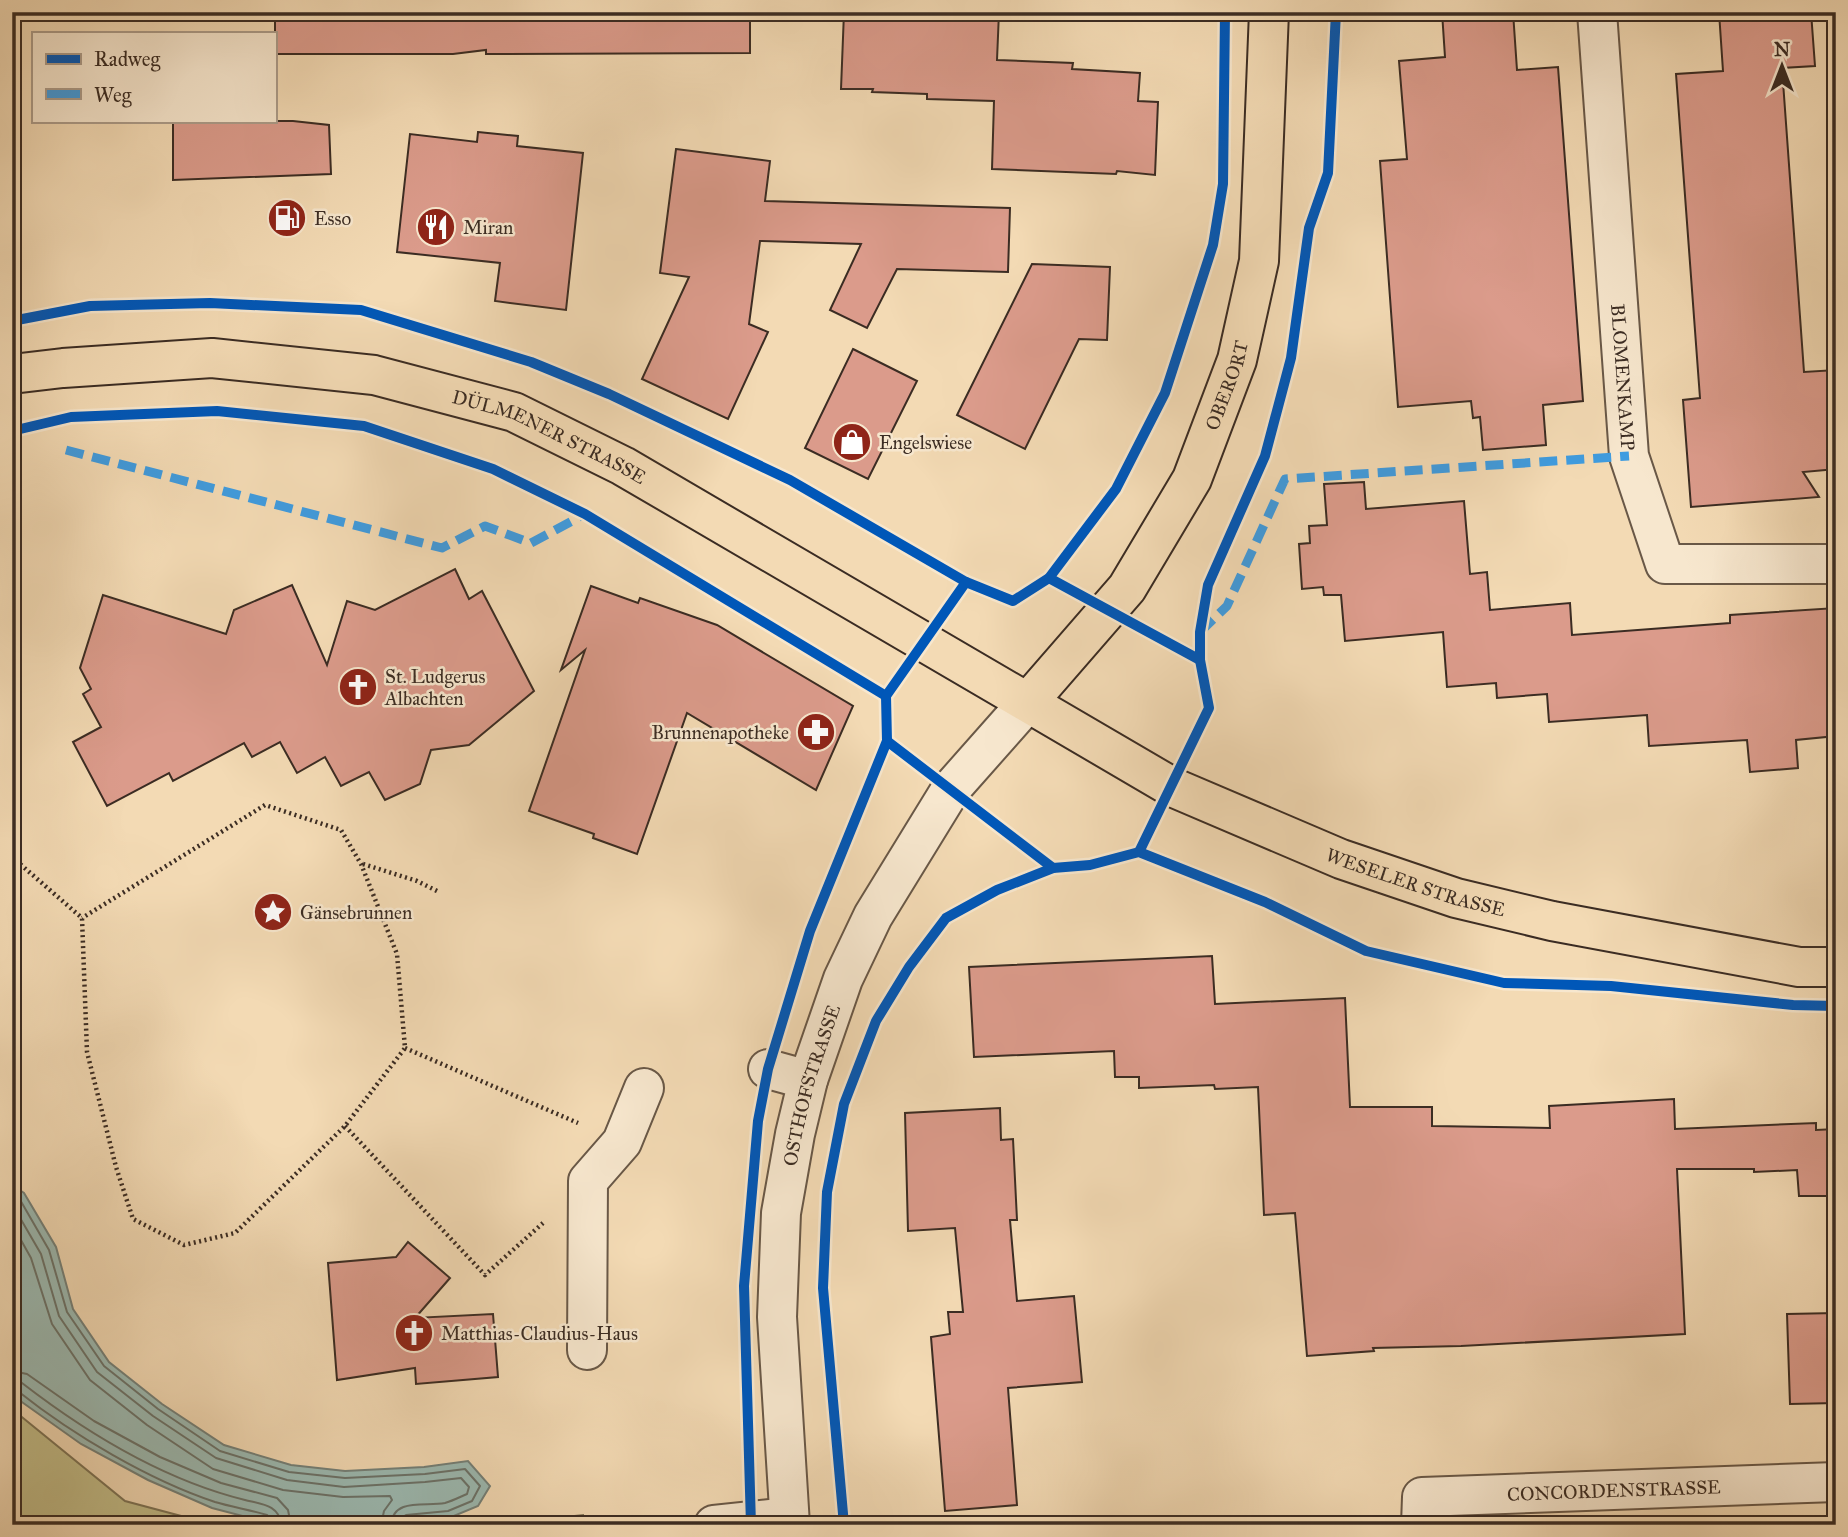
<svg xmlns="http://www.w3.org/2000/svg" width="1848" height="1537" font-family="'IM FELL Great Primer',serif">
	<rect width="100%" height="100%" fill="#f3dab4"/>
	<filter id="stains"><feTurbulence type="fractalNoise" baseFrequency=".00286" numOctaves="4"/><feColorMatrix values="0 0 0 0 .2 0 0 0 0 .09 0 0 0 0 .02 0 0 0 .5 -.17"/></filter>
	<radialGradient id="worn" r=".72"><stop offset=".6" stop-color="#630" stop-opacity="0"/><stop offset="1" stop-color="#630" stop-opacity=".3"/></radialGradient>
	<g fill="#c2bd89" stroke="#7e7456" stroke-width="2">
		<polygon points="12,1409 125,1501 215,1525 12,1525"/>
		<polygon points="583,1515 583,1525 485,1525"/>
	</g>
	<polygon fill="#9cbab2" stroke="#758179" stroke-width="2" points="12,1185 24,1193 56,1247 73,1309 109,1362 162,1404 224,1445 291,1465 345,1471 424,1467 468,1461 490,1486 478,1506 449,1518 362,1525 277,1525 212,1508 148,1480 81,1444 12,1395"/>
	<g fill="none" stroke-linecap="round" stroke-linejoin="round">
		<g stroke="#6c736a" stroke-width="2">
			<polyline points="12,1193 19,1198 49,1250 67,1312 104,1366 158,1409 220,1451 289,1472 345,1478 425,1474 465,1469 480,1486 472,1501 448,1511 406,1515 401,1518 400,1525"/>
			<path d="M12 1204 41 1254 59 1316 97 1372 153 1416 216 1458 287 1480 344 1487 425 1482 461 1478 469 1487 467 1494C460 1497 452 1501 445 1503 426 1507 393 1497 391 1525"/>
			<polyline points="12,1224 31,1258 52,1324 90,1380 147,1425 213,1469 283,1490 343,1497 390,1496 392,1500 384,1511 381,1525"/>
			<polyline points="12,1371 27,1374 94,1421 160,1457 221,1483 277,1498 288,1510 291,1525"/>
			<path d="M12 1381 22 1383C88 1434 164 1480 245 1500 261 1504 280 1505 281 1525"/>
			<path d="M12 1390 19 1392C73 1435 149 1480 215 1502 232 1507 250 1510 267 1515L271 1519 272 1525"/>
		</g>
	</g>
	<g fill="#db9b8b" stroke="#3b2c23" stroke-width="2">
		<polygon points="275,12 750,12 750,53 486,54 486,50 453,54 275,54"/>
		<polygon points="844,12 999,12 997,60 1073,63 1072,69 1140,73 1138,101 1158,102 1155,175 1117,171 1116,174 992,169 994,101 927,99 927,94 872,92 873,89 841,89"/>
		<polygon points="1442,12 1513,12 1517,70 1558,67 1583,401 1543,405 1546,445 1483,450 1480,417 1473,418 1471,401 1398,407 1380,161 1407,159 1399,61 1445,57"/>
		<polygon points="1719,12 1811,12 1815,66 1782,68 1804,372 1836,370 1836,469 1803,472 1819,497 1691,507 1683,400 1700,398 1676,74 1723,71"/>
		<polygon points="173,121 293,121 329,125 331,174 173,180"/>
		<polygon points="478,132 518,136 517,146 583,153 566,310 495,301 500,263 397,252 410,134 477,142"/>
		<polygon points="676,149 770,161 765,201 1010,208 1008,272 897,269 867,328 830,310 861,244 760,241 749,324 768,332 728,419 642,379 689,277 660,273"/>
		<polygon points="1032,264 1110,267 1107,340 1079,339 1025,449 957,415"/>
		<polygon points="853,349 917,381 868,479 805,448"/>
		<polygon points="1364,482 1366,509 1464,501 1470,574 1487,572 1490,610 1570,603 1572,635 1730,623 1730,615 1836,608 1836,736 1796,740 1798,768 1750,772 1747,740 1649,746 1647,715 1549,722 1547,694 1497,698 1496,683 1447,687 1443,632 1345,641 1341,595 1324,595 1323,587 1302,589 1299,544 1310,543 1309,526 1327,525 1324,484"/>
		<polygon points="455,569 469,599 482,591 534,691 469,745 431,750 420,784 385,800 369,772 341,786 325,757 297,773 280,742 252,757 244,743 173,781 169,773 107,806 73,742 101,727 83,694 91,689 80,668 103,595 226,634 234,610 292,585 327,665 347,601 375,610"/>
		<polygon points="591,586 638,603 640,598 717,625 853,706 816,790 687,713 637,854 593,838 594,834 529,811 585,650 561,670"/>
		<polygon points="1212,956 1215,1004 1345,998 1350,1107 1432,1107 1432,1126 1550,1128 1549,1106 1674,1099 1675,1129 1816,1123 1816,1130 1836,1129 1836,1196 1799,1196 1797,1170 1754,1172 1754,1169 1677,1169 1685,1334 1461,1346 1373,1348 1374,1351 1307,1356 1295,1213 1264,1215 1258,1087 1215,1089 1214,1085 1139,1088 1139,1077 1115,1077 1114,1051 974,1057 969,967"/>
		<polygon points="1000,1108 1001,1140 1013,1139 1017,1220 1010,1220 1017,1301 1074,1296 1082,1382 1008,1388 1017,1505 945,1511 931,1337 950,1334 948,1312 963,1312 955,1228 908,1231 905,1113"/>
		<polygon points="408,1242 450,1278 415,1318 493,1314 498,1377 416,1384 415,1368 337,1380 328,1263 396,1257"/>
		<polygon points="1836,1313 1836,1403 1790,1404 1787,1314"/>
	</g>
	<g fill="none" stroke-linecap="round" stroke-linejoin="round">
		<g stroke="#695847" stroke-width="42">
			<g id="minor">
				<path id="s1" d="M1597 12 1629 456 1665 564H1836"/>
				<polyline points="768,1069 808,1080"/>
				<polyline points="587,1350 588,1181 622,1142 644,1088"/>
				<polyline points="714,1525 789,1517"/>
				<path id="s2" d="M790 1525 777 1317 781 1213 795 1134 808 1080 843 979 873 916 951 789 1028 702"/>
				<path id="s3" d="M1421 1525 1422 1497 1836 1482"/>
			</g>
		</g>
		<g stroke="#3b2c23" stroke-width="42">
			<g id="major">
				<path id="s4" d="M12 374 63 368 212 358 374 375 514 412 623 466 1172 787 1341 859 1456 898 1552 921 1799 967H1836"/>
				<path id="s5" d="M1028 702 1127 588 1192 479 1237 360 1259 261 1269 12"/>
			</g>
		</g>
		<g stroke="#3b2c23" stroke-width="4.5" stroke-dasharray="2 3.5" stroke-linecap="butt">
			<polyline points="12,857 82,918 87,1052 116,1167 133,1219 184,1245 235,1233 345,1126 405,1048 397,954 361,864 341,830 265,805 82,918"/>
			<polyline points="363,864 417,881 437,891"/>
			<polyline points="405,1048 578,1123"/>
			<polyline points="345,1126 485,1275 543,1223"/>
		</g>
		<use href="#minor" stroke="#f7e7ce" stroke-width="38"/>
		<use href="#major" stroke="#f3dab4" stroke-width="38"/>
		<g stroke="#3f9ce0" stroke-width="9" stroke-dasharray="18 9" stroke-linecap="butt">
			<polyline points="66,450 442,548 485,526 531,543 585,514"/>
			<polyline points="1200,632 1227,606 1285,479 1629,456"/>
		</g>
		<g stroke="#f7e7ce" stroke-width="15">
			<g id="cycleway">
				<polyline points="12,321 90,306 210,303 361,310 531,362 609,394 790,480 966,582 1013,601 1049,578 1116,489 1165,393 1213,245 1223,184 1225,12"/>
				<polyline points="12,431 71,417 217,411 364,426 493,469 585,514 886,696"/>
				<polyline points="1049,578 1200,660"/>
				<polyline points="887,741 1053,868"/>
				<polyline points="1139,852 1209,708 1200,660 1200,632 1208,585 1265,456 1291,358 1309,228 1328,173 1336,12"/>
				<polyline points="751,1525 744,1286 758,1121 768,1069 810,931 887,741 886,696 966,582"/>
				<polyline points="844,1525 823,1288 827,1192 844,1104 876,1021 909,967 946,918 997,890 1053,868 1090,865 1139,852 1265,902 1366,951 1504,983 1611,986 1793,1005 1836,1006"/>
			</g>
		</g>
		<use href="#cycleway" stroke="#0057b8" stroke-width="10"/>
	</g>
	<defs>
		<g id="fuel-disc" transform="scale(2.0125)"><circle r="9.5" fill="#8f2418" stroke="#f7e7ce"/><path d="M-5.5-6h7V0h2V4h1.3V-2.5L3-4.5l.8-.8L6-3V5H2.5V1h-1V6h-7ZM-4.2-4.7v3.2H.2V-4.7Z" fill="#fff"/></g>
		<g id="restaurant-disc" transform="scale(2.0125)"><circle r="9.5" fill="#8f2418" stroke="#f7e7ce"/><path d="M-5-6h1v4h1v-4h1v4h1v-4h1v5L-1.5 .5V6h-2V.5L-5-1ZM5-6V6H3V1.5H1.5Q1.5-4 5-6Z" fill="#fff"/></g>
		<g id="shop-disc" transform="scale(2.0125)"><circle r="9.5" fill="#8f2418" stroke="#f7e7ce"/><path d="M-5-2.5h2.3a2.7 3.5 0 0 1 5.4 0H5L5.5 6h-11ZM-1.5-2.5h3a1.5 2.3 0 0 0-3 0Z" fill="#fff"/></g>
		<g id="church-disc" transform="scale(2.0125)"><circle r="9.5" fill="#8f2418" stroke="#f7e7ce"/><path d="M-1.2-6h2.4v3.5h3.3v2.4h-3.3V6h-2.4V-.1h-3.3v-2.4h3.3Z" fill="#fff"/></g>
		<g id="pharmacy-disc" transform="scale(2.0125)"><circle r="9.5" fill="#8f2418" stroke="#f7e7ce"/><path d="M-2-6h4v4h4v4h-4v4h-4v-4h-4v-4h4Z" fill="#fff"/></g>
		<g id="sight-disc" transform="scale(2.0125)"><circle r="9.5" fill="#8f2418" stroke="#f7e7ce"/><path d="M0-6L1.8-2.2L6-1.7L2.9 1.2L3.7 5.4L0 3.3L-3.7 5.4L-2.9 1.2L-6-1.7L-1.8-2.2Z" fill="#fff"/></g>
	</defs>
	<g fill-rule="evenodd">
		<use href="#fuel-disc" x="287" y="218"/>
		<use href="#restaurant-disc" x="436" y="227"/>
		<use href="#shop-disc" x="852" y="442"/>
		<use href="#church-disc" x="358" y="687"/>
		<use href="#pharmacy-disc" x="816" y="732"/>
		<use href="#sight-disc" x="273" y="912"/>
		<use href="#church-disc" x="414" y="1333"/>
	</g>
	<g text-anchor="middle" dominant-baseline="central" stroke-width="5" stroke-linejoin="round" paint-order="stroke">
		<g font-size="19" fill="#3b2c23" stroke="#f7e7ce" text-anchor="start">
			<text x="314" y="218">Esso</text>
			<text x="463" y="227">Miran</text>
			<text x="879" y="442">Engelswiese</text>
			<text x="385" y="676">St. Ludgerus<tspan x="385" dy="22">Albachten</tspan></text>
			<text x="789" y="732" text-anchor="end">Brunnenapotheke</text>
			<text x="300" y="912">Gänsebrunnen</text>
			<text x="441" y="1333">Matthias-Claudius-Haus</text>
		</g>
		<g font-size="19" fill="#3b2c23" stroke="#f7e7ce">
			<text stroke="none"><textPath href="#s1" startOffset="366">BLOMENKAMP</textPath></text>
			<text stroke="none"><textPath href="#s5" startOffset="378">OBERORT</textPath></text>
			<text stroke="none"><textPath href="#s4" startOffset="550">DÜLMENER STRASSE</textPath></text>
			<text stroke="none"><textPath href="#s4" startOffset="1528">WESELER STRASSE</textPath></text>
			<text stroke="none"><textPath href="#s2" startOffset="444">OSTHOFSTRASSE</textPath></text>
			<text stroke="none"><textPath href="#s3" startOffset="220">CONCORDENSTRASSE</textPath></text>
		</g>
	</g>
	<rect width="1848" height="1537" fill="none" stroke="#f3dab4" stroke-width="42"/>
	<rect x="14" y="14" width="1820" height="1509" fill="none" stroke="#3b2c23" stroke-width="3.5"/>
	<rect x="21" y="21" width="1806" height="1495" fill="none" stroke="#3b2c23" stroke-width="2"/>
	<rect x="32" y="32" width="245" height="91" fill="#f7e7ce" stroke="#ac9c8a" stroke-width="2"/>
	<rect x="46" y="54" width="35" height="10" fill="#0057b8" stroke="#ac9c8a" stroke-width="2"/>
	<text x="94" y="66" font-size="21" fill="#3b2c23">Radweg</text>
	<rect x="46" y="89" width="35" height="10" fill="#3f9ce0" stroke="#ac9c8a" stroke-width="2"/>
	<text x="94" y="102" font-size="21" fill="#3b2c23">Weg</text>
	<g transform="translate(1782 66)" stroke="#f7e7ce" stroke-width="5" paint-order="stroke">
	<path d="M0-5L12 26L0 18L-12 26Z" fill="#3b2c23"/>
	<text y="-10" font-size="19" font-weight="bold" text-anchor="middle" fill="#3b2c23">N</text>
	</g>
	<rect width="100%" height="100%" filter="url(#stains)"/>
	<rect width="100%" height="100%" fill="url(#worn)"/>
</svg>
